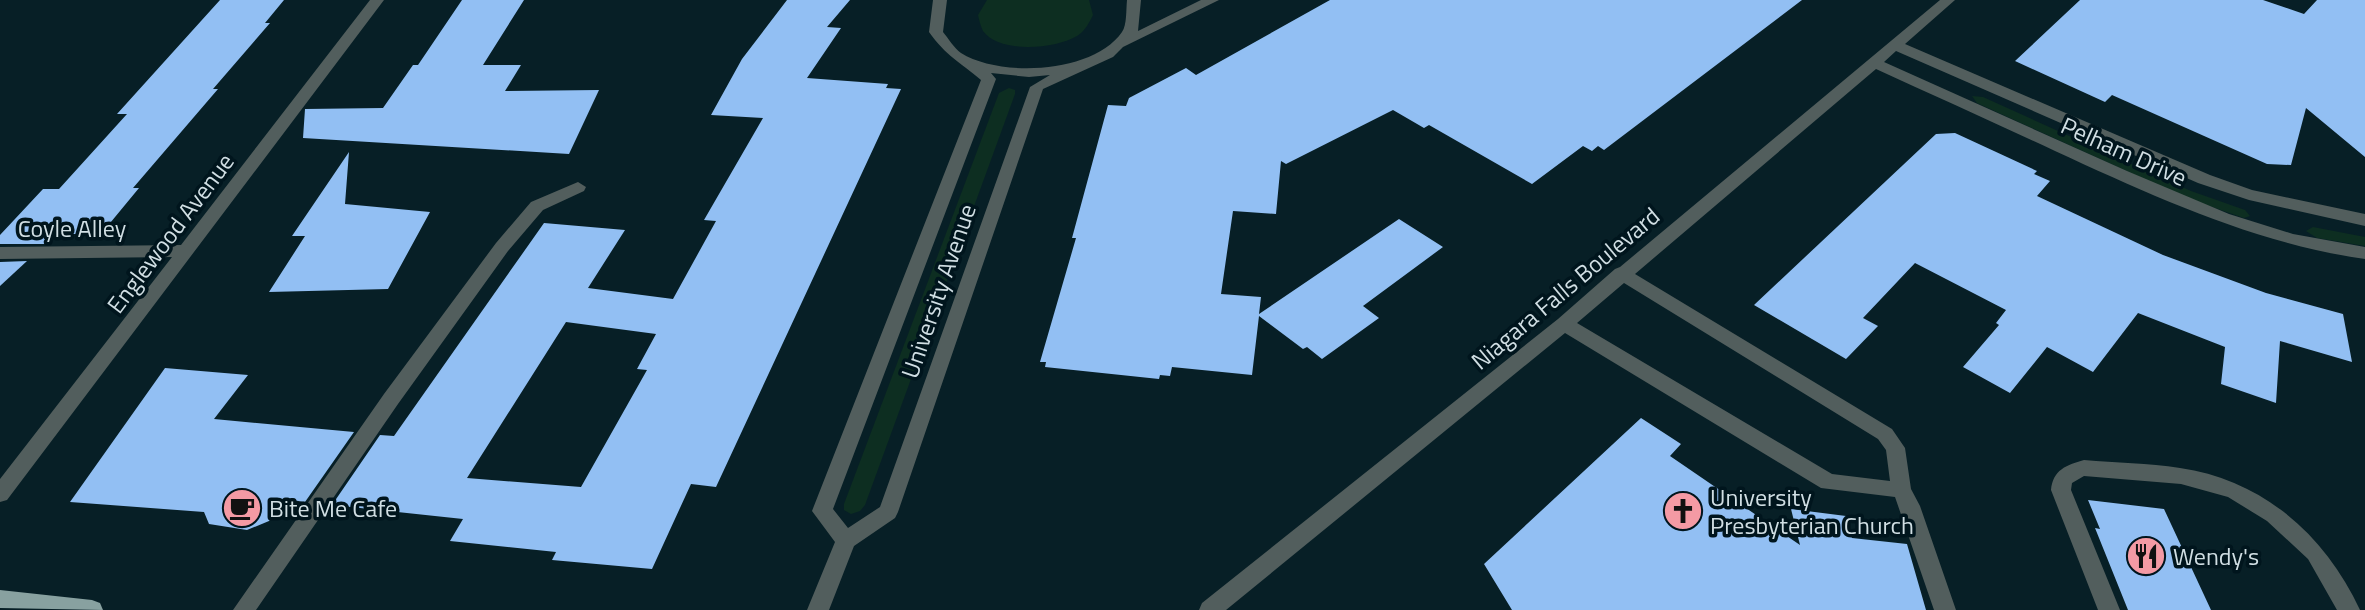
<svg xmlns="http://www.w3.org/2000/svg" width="2365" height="610" font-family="'Titillium Web',sans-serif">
	<rect width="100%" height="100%" fill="#071f26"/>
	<g fill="#0d2e21">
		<path d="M987 0H1089L1093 15C1089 23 1085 31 1077 36 1055 49 1000 54 983 31 981 27 979 20 978 15Z"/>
		<polygon points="1009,88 1015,90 1015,94 865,505 860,511 851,514 844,510 844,504 999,93"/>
		<polygon points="1972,96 1983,97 2191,191 2245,210 2250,216 2244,218 2186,198 1977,103"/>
		<polygon points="2313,227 2365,237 2365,246 2317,238 2306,231"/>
	</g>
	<g fill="#92bff3" fill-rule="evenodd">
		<polygon points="220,0 284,0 265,23 270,23 213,89 218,89 133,188 139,188 101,234 56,234 46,244 0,244 0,235 43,189 59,189 127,114 117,114"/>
		<polygon points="462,0 524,0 483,65 521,65 505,91 599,90 569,154 303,138 305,109 383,108 413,65 418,65"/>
		<path d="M787 0H850L827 27 841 28 807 78 888 84 886 88 901 89 716 487 691 484 652 569 552 560 556 552 450 541 463 519 332 505 380 435 394 436 544 223 625 230 588 288 673 299 716 221 704 220 763 118 711 115 742 59ZM566 322 656 334 637 369 647 370 581 487 467 478Z"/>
		<polygon points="1330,0 1802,0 1604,150 1598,146 1592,151 1583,146 1532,184 1429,125 1424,128 1393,110 1286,164 1281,161 1276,214 1233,211 1221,294 1261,297 1259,314 1399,219 1443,247 1363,306 1379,318 1322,359 1307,347 1303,349 1259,316 1252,375 1172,367 1170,376 1160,375 1159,379 1045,367 1046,362 1040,362 1076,238 1072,238 1108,105 1126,106 1129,98 1186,68 1196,75"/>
		<polygon points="2080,0 2263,0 2304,14 2317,0 2365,0 2365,157 2306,108 2291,165 2267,164 2112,95 2105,102 2015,61"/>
		<polygon points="1955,133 2037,171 2034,174 2050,181 2037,196 2163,255 2266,293 2343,314 2352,362 2280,341 2276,403 2221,384 2225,347 2138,313 2093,372 2047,347 2010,393 1963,367 1999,325 1996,323 2006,310 1915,263 1863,318 1878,326 1846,359 1754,305 1936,134"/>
		<polygon points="349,152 345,204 430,212 388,289 269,292 305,236 292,236"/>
		<polygon points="27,261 0,286 0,262"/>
		<polygon points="165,368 248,375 214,419 354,432 305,502 285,499 269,521 247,530 209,524 204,512 70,502"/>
		<polygon points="1641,418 1681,444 1670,456 1800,545 1791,509 1846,516 1852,538 1907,544 1926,610 1512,610 1484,564"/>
		<polygon points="2088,500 2164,509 2211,610 2128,610 2095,528 2100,529"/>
	</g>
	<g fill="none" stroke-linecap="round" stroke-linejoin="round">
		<g fill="#525e5d" fill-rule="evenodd">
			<polygon points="370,0 384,0 7,500 0,502 0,479 172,257 0,259 0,247 181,245"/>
			<path d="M933 0H947L943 32C948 38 954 48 961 53 1001 78 1094 73 1122 32 1127 25 1126 9 1127 0H1141L1138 31 1201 0H1219L1123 47 1113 57 1043 89 898 512 895 518 854 546 829 610H807L835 542 812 511 981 80C960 62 946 56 929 32ZM991 73 1029 77 1050 75 1030 87 880 507 848 528 833 509 996 79Z"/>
			<path d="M1940 0H1955L1905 44 2210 175 2252 190 2365 214V226L2249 200 2198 183 1896 51 1884 62 2127 171 2229 214 2293 234 2365 247V259C2254 243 2155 197 2055 151 1995 123 1935 96 1876 69L1635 274 1892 429 1905 448 1911 489 1920 506 1956 610H1934L1895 497 1821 488 1565 333 1226 610H1199L1202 603 1558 319 1615 269 1620 267ZM1624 283 1878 439 1886 450 1890 481 1832 474 1577 323Z"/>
			<polygon points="578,182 586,187 584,191 543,210 508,251 398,404 256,610 233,610 384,394 496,243 531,202"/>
			<path d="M2084 460C2116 463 2148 463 2180 468 2263 480 2325 535 2360 610H2337L2308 559 2267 521 2228 497 2181 484 2084 476 2072 483 2071 490 2120 610H2098L2051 490C2053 470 2066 465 2084 460Z"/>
		</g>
		<polygon fill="#88a1a0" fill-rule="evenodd" points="0,590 92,600 100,603 103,610 0,608"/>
	</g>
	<defs>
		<g id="cafe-disc" transform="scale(2.0125)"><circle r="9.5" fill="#f49aa4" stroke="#00151d"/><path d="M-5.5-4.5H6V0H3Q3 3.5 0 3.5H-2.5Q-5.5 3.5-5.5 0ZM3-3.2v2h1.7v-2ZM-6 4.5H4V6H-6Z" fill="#111"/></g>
		<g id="church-disc" transform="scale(2.0125)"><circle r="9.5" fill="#f49aa4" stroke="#00151d"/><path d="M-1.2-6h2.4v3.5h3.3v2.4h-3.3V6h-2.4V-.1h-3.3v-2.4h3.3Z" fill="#111"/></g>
		<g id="restaurant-disc" transform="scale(2.0125)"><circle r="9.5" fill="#f49aa4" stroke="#00151d"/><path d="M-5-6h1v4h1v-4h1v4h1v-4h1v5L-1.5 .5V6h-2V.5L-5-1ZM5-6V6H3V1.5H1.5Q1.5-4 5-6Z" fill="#111"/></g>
	</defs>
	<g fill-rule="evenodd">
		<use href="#cafe-disc" x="242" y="508"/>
		<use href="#church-disc" x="1683" y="511"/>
		<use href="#restaurant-disc" x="2146" y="556"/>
	</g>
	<g text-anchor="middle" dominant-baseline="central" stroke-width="7" stroke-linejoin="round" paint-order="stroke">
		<g font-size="24" fill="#d0dee3" stroke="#00151d">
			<text transform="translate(2124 151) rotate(24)">Pelham Drive</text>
			<text x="72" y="228">Coyle Alley</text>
			<text transform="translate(170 233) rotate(-53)">Englewood Avenue</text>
			<text transform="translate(1565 288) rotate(-40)">Niagara Falls Boulevard</text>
			<text transform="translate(938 291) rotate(-71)">University Avenue</text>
		</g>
		<g font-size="24" fill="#d0dee3" stroke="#00151d" text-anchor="start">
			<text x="1710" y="497">University<tspan x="1710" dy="28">Presbyterian Church</tspan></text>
			<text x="269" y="508">Bite Me Cafe</text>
			<text x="2173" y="556">Wendy's</text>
		</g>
	</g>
</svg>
